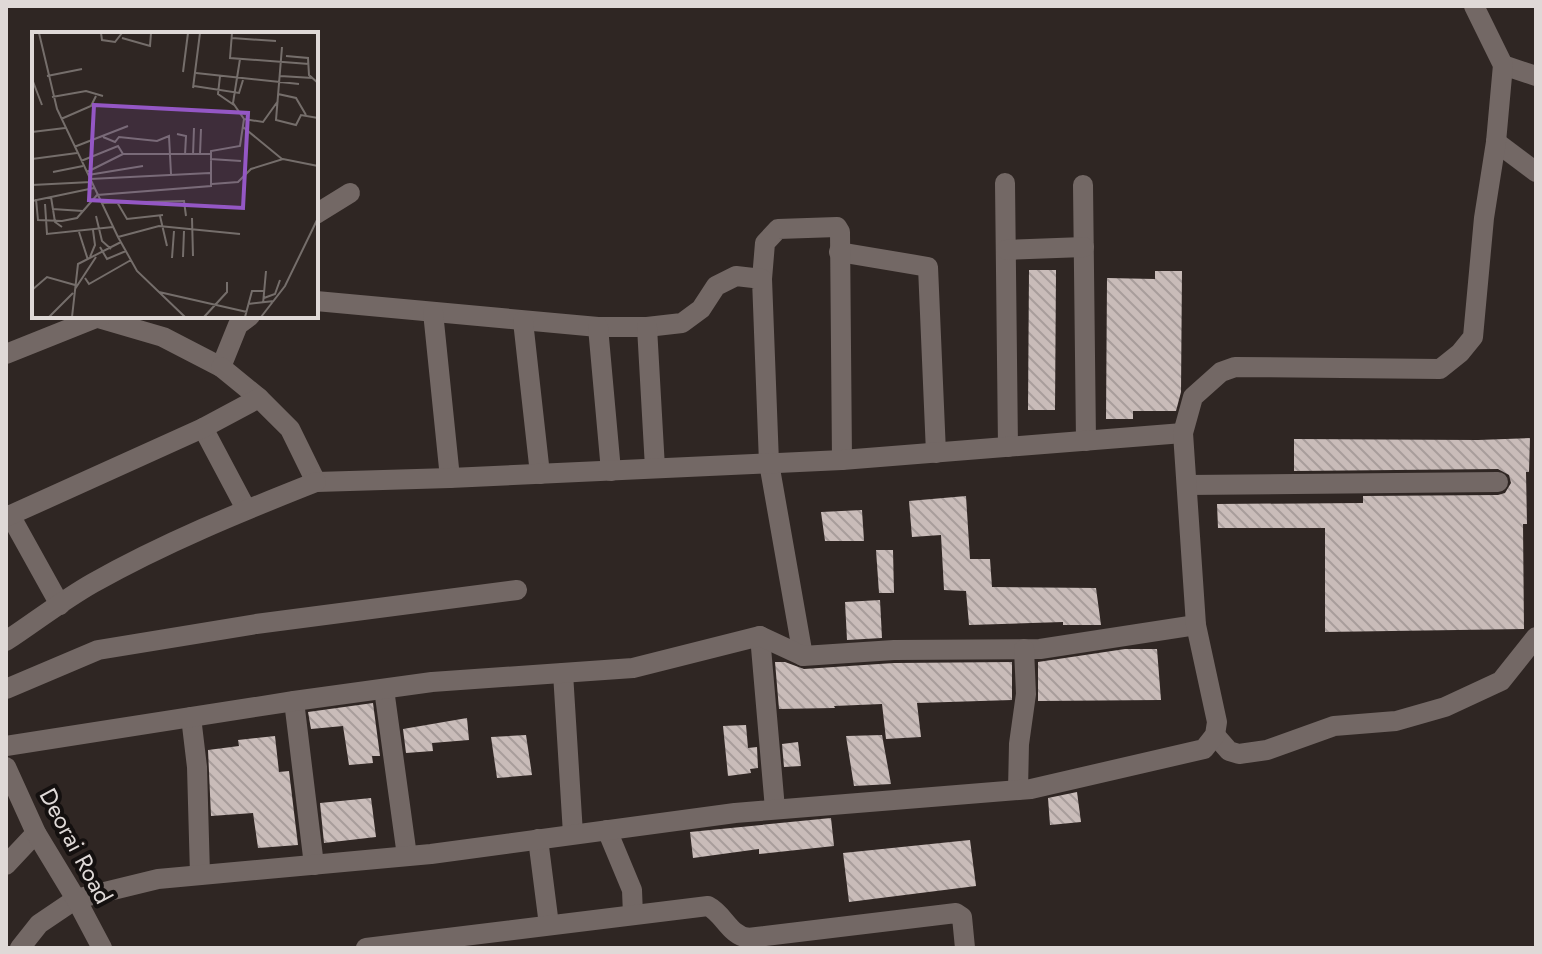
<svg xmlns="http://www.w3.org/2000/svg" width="1542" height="954" font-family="Jost,sans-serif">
	<defs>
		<pattern id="building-back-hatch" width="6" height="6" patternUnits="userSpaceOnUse" patternTransform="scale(2)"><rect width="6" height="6" fill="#c9bcb9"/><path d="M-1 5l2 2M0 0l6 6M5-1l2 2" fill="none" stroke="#a89d9b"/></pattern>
	</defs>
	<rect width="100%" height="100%" fill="#2f2623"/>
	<g fill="url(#building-back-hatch)">
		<polygon points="1029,270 1056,270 1055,410 1028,410"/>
		<polygon points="1155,271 1182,271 1181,392 1176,411 1133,411 1133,419 1106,419 1107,278 1155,279"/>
		<polygon points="1530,438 1529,472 1526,472 1527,524 1523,524 1524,629 1325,632 1325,528 1218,528 1217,504 1363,503 1363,496 1498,495 1505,493 1511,483 1509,475 1498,469 1294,471 1294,439 1478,440"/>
		<polygon points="966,496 970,559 990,559 992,587 1096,588 1101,625 1063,625 1063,622 969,625 966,591 944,590 941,535 912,537 909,501"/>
		<polygon points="862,510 864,541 825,541 821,512"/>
		<polygon points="876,550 893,550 894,593 879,593"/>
		<polygon points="880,600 882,638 847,640 845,602"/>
		<polygon points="1125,649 1157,649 1161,700 1038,701 1038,662"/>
		<polygon points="775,662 785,662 804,669 894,663 1012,662 1012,700 917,703 921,737 886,739 882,704 834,706 835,708 779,709"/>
		<polygon points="373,703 380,756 372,756 373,763 349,765 343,726 311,729 308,712"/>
		<polygon points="467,718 469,740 432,743 433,751 406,753 403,729"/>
		<polygon points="746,725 748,748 757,747 758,768 750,769 751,773 728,776 723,726"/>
		<polygon points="526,735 532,775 497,778 491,737"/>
		<polygon points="882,735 891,784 854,786 846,736"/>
		<polygon points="275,736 279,772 289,771 298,845 258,848 253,813 211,816 208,750 239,746 238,740"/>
		<polygon points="798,742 801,766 784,767 782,744"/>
		<polygon points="1077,792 1081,822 1050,825 1048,798"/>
		<polygon points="371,798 376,837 324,843 320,803"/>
		<polygon points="831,818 834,846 759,854 759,849 693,858 690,832"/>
		<polygon points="970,840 976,886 849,902 843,853"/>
	</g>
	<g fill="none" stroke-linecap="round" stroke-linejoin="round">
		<g stroke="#736865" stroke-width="20">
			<polyline points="1503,65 1536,76"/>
			<polyline points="1496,142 1536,172"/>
			<polyline points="1005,183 1008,447"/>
			<polyline points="1083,185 1086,441"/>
			<polyline points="316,214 350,193"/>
			<polyline points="1006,250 1084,247"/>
			<polyline points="839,252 928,267 936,453"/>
			<polyline points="762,279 765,243 778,229 837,227 840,232 842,460"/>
			<polyline points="316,301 598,327 647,327 682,323 701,309 716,286 736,276 762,279 769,463 803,656"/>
			<polyline points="433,312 450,478"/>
			<polyline points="98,318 163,337 221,367 238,325 250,316"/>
			<polyline points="523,321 540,474"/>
			<polyline points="598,327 611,471"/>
			<polyline points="647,327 655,468"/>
			<polyline points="6,354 101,316"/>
			<polyline points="221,367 259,398"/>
			<polyline points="203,428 246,509"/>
			<polyline points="1187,485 1498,482"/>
			<polyline points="10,515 60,605"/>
			<polyline points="6,517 203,428 259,398 290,429 316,482 450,478 842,460 1183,433"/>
			<polyline points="760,636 775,809"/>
			<path d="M6 641C35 622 63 600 93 583 164 543 240 512 316 482"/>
			<polyline points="563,673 573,834"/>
			<polyline points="6,689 98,650 256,624 517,590"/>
			<polyline points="384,689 407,856"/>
			<polyline points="294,701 314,865"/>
			<polyline points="191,717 197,767 200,875"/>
			<polyline points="1215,735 1229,751 1239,754 1267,750 1334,726 1396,721 1445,707 1501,681 1536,637"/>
			<polyline points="6,746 294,701 432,682 633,668 760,636 803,656 894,650 1040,649 1196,625"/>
			<polyline points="1018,790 1019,744 1026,694 1024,649"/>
			<polyline points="607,830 632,890 633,915"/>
			<polyline points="538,839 549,925"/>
			<polyline points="6,865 36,833"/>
			<polyline points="20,948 39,924 76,899 158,879 431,854 735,813 1031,789 1204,749 1215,735 1217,722 1196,625 1183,433 1193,397 1221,372 1235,367 1440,369 1460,353 1473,337 1484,218 1496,142 1503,65 1474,6"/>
			<path d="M366 948 708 906C724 914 729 935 748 938L956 913 962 917 965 948"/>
		</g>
		<polyline stroke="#736865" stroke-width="20" points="6,767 36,833 76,899 102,948"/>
	</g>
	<g text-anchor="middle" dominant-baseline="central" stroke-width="8" stroke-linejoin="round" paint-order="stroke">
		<g font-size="24" fill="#dfd9d7" stroke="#14100f">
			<text transform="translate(76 846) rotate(62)">Deorai Road</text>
		</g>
	</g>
	<g transform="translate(32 32)">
		<rect width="286" height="286" fill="#2f2623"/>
		<path fill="none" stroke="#756e6b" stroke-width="2" d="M7 1 25 77 86 205 105 239 153 285M69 1 70 8 83 10 90 1M200 1 198 26 277 32M90 6 118 14 119 1M200 6 244 9M250 15 244 88 264 93 269 83 286 86M254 24 276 26 277 43 286 51M151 40 156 1M164 41 267 52M15 44 50 37M188 44 186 62 202 73M248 44 281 46M0 47 10 73M162 54 207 61 211 48M161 56 168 1M246 62 264 66 274 83M20 65 54 59 71 64M29 87 59 74 64 64M212 87 231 90 246 69M211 95 250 127M0 100 33 96M145 102 154 104 153 123M71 105 83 110 87 105 125 109 137 104 139 142M42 115 96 94M168 122 169 97M161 123 162 96M0 127 45 121M178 127 209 129M49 129 86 114 91 122H178M21 140 51 134M55 140 91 122M56 143 111 134M58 147 178 141M180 152 206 150 219 137 251 127 286 134M0 153 59 150M19 165 23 190 30 195M4 167 6 188 30 189 45 186 65 163 179 154V119L208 114 212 87 201 71 208 27M0 169 62 156M85 170 95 187 131 183M69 171 152 169 154 184M13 172 15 202 81 195M20 177 51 179M64 184 70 209 79 217M128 184 135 214M160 186 161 224M47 200 56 228M86 205 127 194 208 202M68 215 75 227 94 219M58 225 63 213 61 198M151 225 152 199M140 226 142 199M53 246 57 252 99 228M43 257 64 225M0 258 15 245 43 253M127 260 215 280M232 266 243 262 248 248M216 272 242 269M231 272 234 239M17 285 41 261M40 285 46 232 89 210M172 285 195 260V250M213 285 220 259H233M229 285 253 254 286 186"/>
		<path fill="#9457c5" fill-opacity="0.15" stroke="#9457c5" stroke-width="4" d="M62 73 216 81 211 176 57 168Z"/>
		<rect width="286" height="286" fill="none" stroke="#dfd9d7" stroke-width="4"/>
	</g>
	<rect width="1542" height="954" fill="none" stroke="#dfd9d7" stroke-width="16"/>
</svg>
